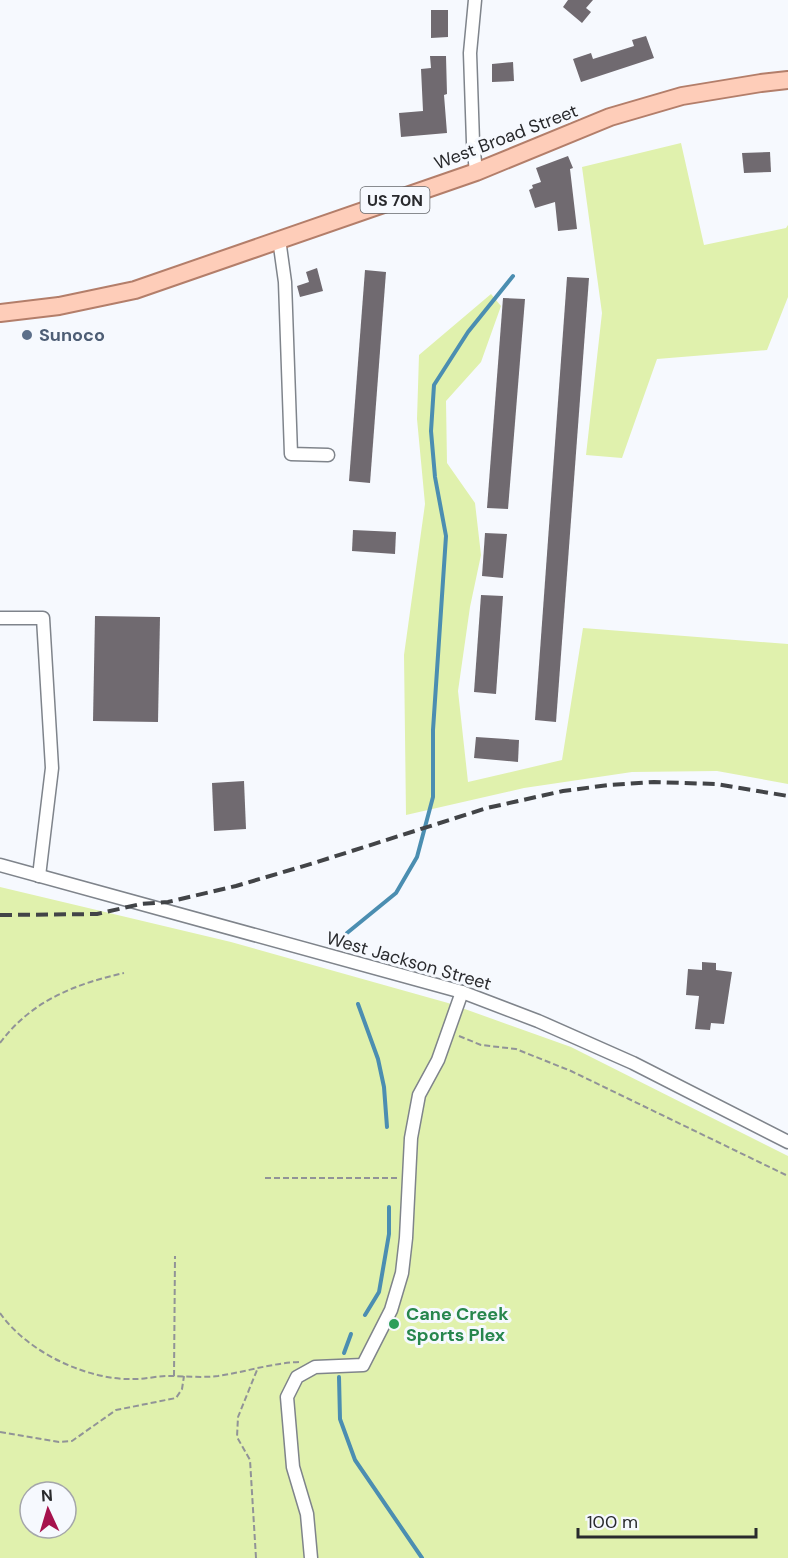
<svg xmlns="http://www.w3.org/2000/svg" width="788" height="1558" font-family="'DM Sans',sans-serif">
	<rect width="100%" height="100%" fill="#f6f9fe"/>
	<g fill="#e0f1ad" fill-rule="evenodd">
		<polygon points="681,143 704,245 786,228 788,225 788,297 767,350 657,359 622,458 586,455 602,313 582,167"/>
		<polygon points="491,294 501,306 481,362 446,401 447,463 475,503 481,555 470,607 458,691 468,782 562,760 583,628 788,644 788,784 717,771 632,772 524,788 406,815 404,655 425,504 417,419 419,355"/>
		<path d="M0 887 231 942 448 1003 571 1047 788 1156V1558H0ZM30 1492H66V1528H30Z"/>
	</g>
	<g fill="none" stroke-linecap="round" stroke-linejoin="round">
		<g stroke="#4b8eb1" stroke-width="4">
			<polyline points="347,933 396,893 417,857 433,797 433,730 446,536 435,477 431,431 434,385 468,332 513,276"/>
			<polyline points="358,1004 378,1059 384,1087 387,1127"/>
			<polyline points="365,1315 379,1292 389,1234 389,1207"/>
			<polyline points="344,1353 351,1334"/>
			<polyline points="339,1377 340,1419 355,1460 422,1558"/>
		</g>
	</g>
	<g fill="#706a70">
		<polygon points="568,0 593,0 586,8 591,12 582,23 563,7"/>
		<polygon points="431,10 448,10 448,37 431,38"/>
		<polygon points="646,36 654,58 581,82 573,59 591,53 593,59 634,46 632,40"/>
		<polygon points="430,56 446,56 447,94 444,95 447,133 401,137 399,113 423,111 421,69 431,68"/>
		<polygon points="513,62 514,81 492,82 492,64"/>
		<polygon points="770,152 771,172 744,173 742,153"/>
		<polygon points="568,156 573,168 570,169 577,229 558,231 555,202 535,208 529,190 533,188 532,185 541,182 536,168"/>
		<polygon points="317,268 323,291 300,297 297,286 309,282 306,272"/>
		<polygon points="365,270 386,272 370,483 349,481"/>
		<polygon points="567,277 589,278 556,722 535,720"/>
		<polygon points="503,298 525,299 508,509 487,508"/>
		<polygon points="353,530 396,532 395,554 352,551"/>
		<polygon points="485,533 507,534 503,578 482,576"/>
		<polygon points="481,595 503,596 496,694 474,692"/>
		<polygon points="95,616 160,617 158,722 93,721"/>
		<polygon points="476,737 519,740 518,762 474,758"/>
		<polygon points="244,781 246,829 214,831 212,783"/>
		<polygon points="702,962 716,963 716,970 732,972 724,1024 711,1023 710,1030 695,1029 699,996 686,995 688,969 702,970"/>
	</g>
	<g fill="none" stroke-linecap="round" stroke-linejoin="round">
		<g stroke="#7f848b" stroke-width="15">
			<g id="minor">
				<polyline points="475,0 470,53 473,142 476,172"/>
				<polyline points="279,239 285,282 291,454 328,455"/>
				<polyline points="0,618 43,618 52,768 39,876"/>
				<polyline points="0,865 462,992 538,1021 633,1063 788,1142"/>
				<polyline points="311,1558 307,1514 293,1467 287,1397 297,1377 315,1367 363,1365 391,1310 402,1273 406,1238 411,1138 419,1095 438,1060 462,992"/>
			</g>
		</g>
		<g stroke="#b37e6a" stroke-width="20">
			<polyline id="major" points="0,313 59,306 135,290 476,172 610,117 682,96 761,83 788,80"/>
		</g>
		<g stroke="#919397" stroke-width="2" stroke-dasharray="6 3" stroke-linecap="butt">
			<polyline points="459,1036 481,1045 516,1049 571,1071 788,1176"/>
			<path d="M0 1043C31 1001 75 984 124 973"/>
			<polyline points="265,1178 399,1178"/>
			<path d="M0 1313C27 1352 88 1381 135 1379 146 1379 157 1376 167 1376 184 1376 201 1378 218 1376 245 1372 272 1363 299 1362"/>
			<polyline points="174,1376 175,1256"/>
			<polyline points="0,1432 59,1442 72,1441 116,1410 176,1398 182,1389 184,1376"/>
			<polyline points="256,1558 250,1460 237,1437 238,1417 257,1370"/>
		</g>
		<use href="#minor" stroke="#fff" stroke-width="12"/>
		<use href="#major" stroke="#fecdb9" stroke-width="16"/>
		<polyline stroke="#424447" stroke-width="4" stroke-dasharray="12 6" stroke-linecap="butt" points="0,915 97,914 141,904 168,902 236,886 314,863 487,808 563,791 609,785 654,782 716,784 788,796"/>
	</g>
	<circle fill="#5c6f8a" stroke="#f6f9fe" stroke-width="2" cx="27" cy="335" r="6"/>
	<circle fill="#2e9e5b" stroke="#f6f9fe" stroke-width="2" cx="394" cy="1324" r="6"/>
	<g text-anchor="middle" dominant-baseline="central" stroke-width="6" stroke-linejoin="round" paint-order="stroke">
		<rect fill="#f6f9fe" stroke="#66686c" stroke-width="1.5" x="360.5" y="187" width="69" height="26" rx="4.5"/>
		<g font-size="16" font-weight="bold" fill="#292a2d">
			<text x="395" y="200">US 70N</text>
		</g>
		<g font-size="18" fill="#292a2d" stroke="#f6f9fe">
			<text transform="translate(506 137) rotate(-21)">West Broad Street</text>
			<text transform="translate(409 961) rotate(16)">West Jackson Street</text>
		</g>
		<g font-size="18" font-weight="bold" fill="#4e5e75" stroke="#f6f9fe" text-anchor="start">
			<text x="39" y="335">Sunoco</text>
		</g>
		<g font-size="18" font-weight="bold" fill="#27864d" stroke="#f6f9fe" text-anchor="start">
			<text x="406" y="1314">Cane Creek<tspan x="406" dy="21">Sports Plex</tspan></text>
		</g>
	</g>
	<g transform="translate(48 1510) rotate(356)"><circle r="28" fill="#f6f9fe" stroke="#a4a6aa" stroke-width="1.5"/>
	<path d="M0-4.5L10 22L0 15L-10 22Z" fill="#a6124d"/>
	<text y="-9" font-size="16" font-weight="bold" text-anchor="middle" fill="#292a2d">N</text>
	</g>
	<path d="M578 1528v9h178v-9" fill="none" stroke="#292a2d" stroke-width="3"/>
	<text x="587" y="1528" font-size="18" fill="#292a2d" stroke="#f6f9fe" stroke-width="4.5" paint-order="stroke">100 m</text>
</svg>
